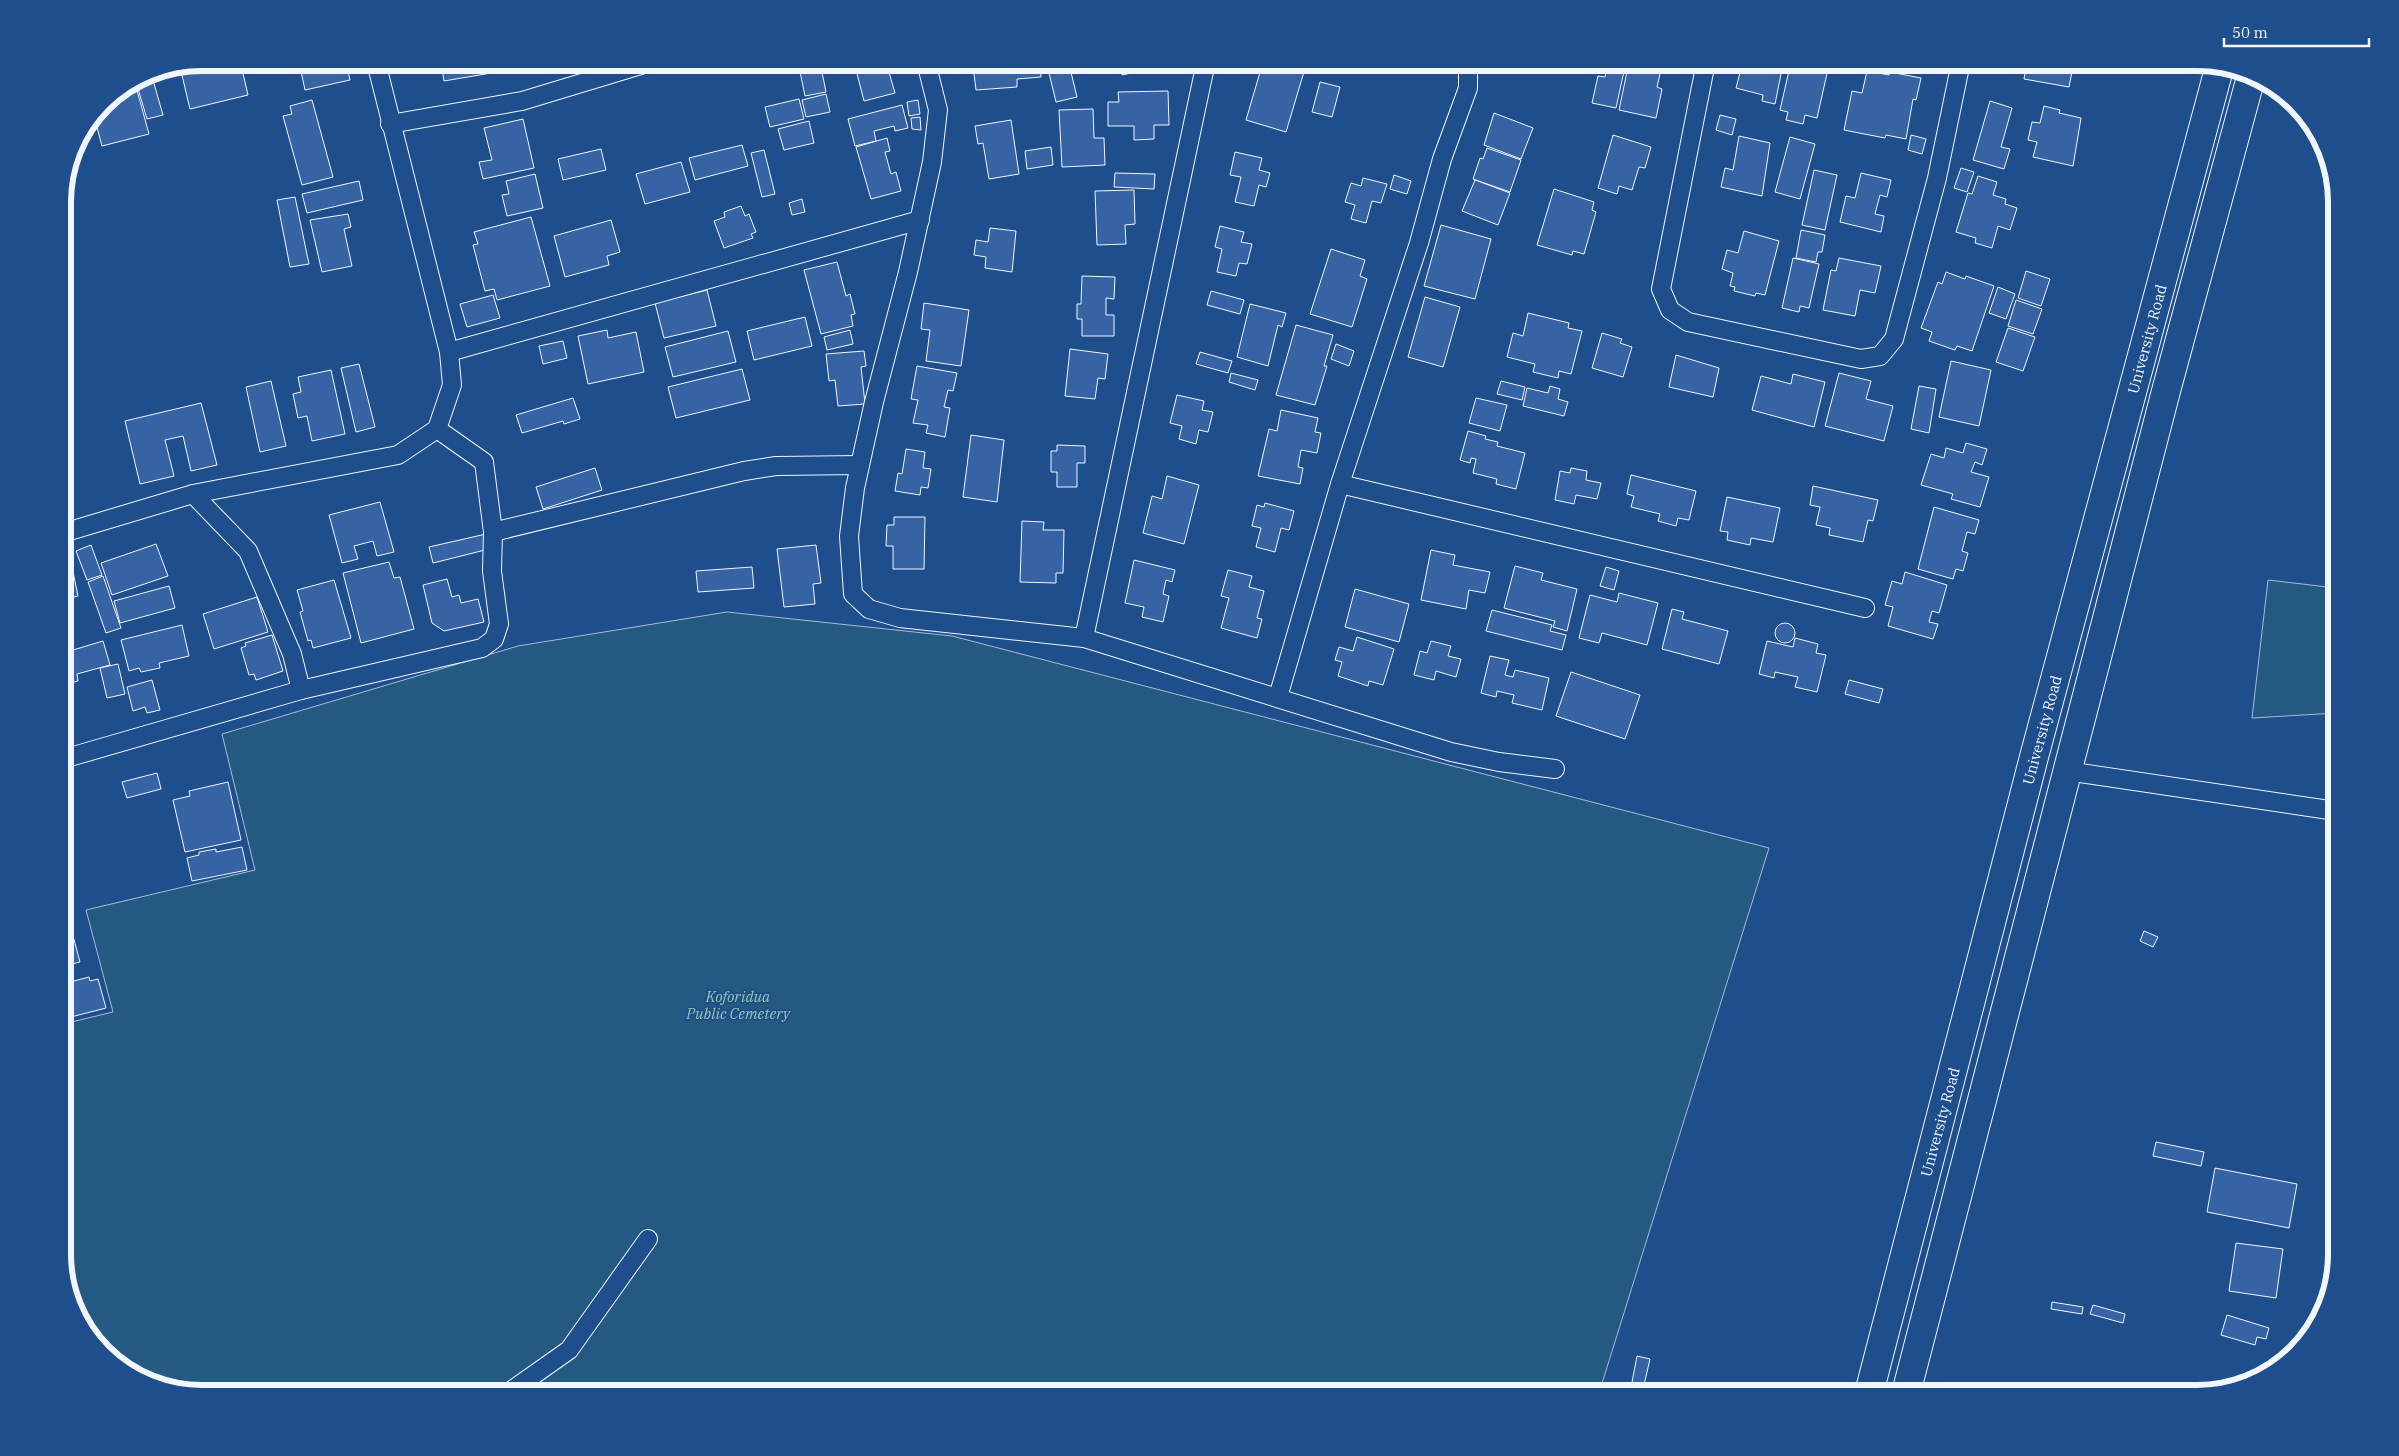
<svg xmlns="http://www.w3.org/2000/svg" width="2399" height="1456" font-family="'IBM Plex Serif',serif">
	<rect width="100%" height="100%" fill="#1f4e8c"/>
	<g fill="#245a82" stroke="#a8bbd7">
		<polygon points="2268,580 2336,588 2336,713 2252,718"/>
		<polygon points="727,612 952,636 1769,848 1599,1393 203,1393 132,1375 81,1324 63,1262 63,1024 113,1012 86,910 255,870 222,734 518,646"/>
	</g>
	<g fill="#3563a3" stroke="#f2f6ff">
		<polygon points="203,62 220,62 222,70 241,65 248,95 190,109 180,67"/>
		<polygon points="299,62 346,62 350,80 305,90"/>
		<polygon points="441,62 508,62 509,70 444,81"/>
		<polygon points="798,62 820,62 826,92 805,96"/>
		<polygon points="854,62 886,62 895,93 864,101"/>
		<polygon points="1017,62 1040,62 1041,77 1017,79 1017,87 976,90 973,66"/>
		<polygon points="1120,62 1169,62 1169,65 1122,75"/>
		<polygon points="1263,62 1299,62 1306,65 1286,132 1246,120"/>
		<polygon points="1608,62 1626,62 1616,108 1592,103 1598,76 1605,77"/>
		<polygon points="1629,62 1662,65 1657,87 1662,89 1656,118 1619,110"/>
		<polygon points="1754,62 1788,62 1786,70 1782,69 1775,104 1762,101 1763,95 1736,88 1741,69 1751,72"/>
		<polygon points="1791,62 1817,62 1816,66 1828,69 1817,118 1805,115 1803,124 1786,120 1788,112 1780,110"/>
		<polygon points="2027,62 2074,62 2069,87 2024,79"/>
		<polygon points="1070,68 1077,97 1056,102 1049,73"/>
		<polygon points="1867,71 1889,75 1890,72 1921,78 1916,100 1913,99 1906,139 1886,135 1885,138 1844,130 1852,91 1862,93"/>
		<polygon points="151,73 163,115 147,119 136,82"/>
		<polygon points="1320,82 1340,87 1332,117 1312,112"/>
		<polygon points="135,83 149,134 102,146 94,116 104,103"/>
		<polygon points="1168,91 1169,125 1154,125 1154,139 1134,140 1134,126 1108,126 1108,102 1119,102 1118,92"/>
		<polygon points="826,94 830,112 806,117 802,100"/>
		<polygon points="799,99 804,119 770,127 765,107"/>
		<polygon points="312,100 333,177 302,185 283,116 292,114 290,106"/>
		<polygon points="918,100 920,114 909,116 907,102"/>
		<polygon points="1990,101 2012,108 2001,147 2010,149 2004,169 1973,160"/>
		<polygon points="902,105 908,128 895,131 894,126 874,131 876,141 855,146 848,119"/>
		<polygon points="2044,106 2060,110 2059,113 2081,118 2073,166 2033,157 2037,142 2028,140 2032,122 2040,123"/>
		<polygon points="1093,109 1094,138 1104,138 1105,165 1062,167 1059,110"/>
		<polygon points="1494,113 1533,128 1521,159 1484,145"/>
		<polygon points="1720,115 1736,119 1732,135 1716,130"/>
		<polygon points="920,117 921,130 912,129 911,118"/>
		<polygon points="523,119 534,168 483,179 479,162 492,160 484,128"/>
		<polygon points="1011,120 1019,174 989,179 983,143 978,144 975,126"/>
		<polygon points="809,121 814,143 784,150 778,129"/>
		<polygon points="1613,135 1651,147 1645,168 1639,167 1632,190 1619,186 1617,194 1598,188"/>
		<polygon points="1911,135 1926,139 1922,154 1908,150"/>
		<polygon points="1739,136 1770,143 1762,196 1721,187 1725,168 1733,170"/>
		<polygon points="1790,137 1815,144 1800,199 1775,192"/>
		<polygon points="887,138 890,151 885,152 891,174 896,172 901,191 871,199 856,147"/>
		<polygon points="742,145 748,166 695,180 689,158"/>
		<polygon points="1051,147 1053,165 1027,169 1025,151"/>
		<polygon points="1487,148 1521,160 1510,192 1473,179 1480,158 1483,159"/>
		<polygon points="601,149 606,170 563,180 558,159"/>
		<polygon points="764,150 775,194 762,197 751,153"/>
		<polygon points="1235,152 1262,158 1259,170 1270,173 1266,187 1259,185 1254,206 1235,202 1241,177 1230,175"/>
		<polygon points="681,162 690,192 645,204 636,174"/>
		<polygon points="1961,168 1974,172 1967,192 1954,188"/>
		<polygon points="1814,170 1837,175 1825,230 1802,225"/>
		<polygon points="1115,173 1155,174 1154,189 1114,187"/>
		<polygon points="1861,173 1891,180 1887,197 1880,195 1875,214 1884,216 1881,232 1840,222 1846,196 1855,198"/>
		<polygon points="535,174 543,208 507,216 502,195 509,194 506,181"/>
		<polygon points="1394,175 1411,181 1407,194 1390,189"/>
		<polygon points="1978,176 1997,182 1993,195 2006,199 2005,204 2017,208 2010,230 1998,226 1992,248 1975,243 1976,238 1956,232 1968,193 1972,194"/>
		<polygon points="1363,178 1387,184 1381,203 1372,201 1366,223 1351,219 1355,205 1345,202 1351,183 1361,186"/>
		<polygon points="1475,180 1510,193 1498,225 1462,211"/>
		<polygon points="359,181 363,200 307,213 302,194"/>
		<polygon points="1554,189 1594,202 1592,210 1596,212 1584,254 1573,251 1572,255 1537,245"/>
		<polygon points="1134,190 1135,224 1125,225 1126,244 1097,245 1095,191"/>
		<polygon points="295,197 309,264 290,267 277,200"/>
		<polygon points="802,199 805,212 792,215 789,203"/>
		<polygon points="741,206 745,216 749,214 756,232 751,234 753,238 724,248 714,221 725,217 724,212"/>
		<polygon points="348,214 351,227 344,229 352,266 322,272 310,220"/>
		<polygon points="531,217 550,286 497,300 494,289 485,291 473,245 478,244 474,232"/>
		<polygon points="611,220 620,252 607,256 609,265 565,277 554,236"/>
		<polygon points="1441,225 1491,239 1475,299 1424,286"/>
		<polygon points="1220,226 1244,232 1241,242 1252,244 1247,264 1239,263 1236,276 1217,272 1222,249 1215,247"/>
		<polygon points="990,228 1016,231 1012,272 985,268 986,257 974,255 976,240 988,242"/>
		<polygon points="1801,230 1825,235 1822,252 1818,252 1816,262 1796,258"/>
		<polygon points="1744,231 1779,241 1765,295 1756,293 1755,296 1734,291 1735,287 1730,286 1733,273 1722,269 1727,250 1738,253"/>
		<polygon points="1331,249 1365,260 1360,276 1367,279 1352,327 1310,314"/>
		<polygon points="1793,258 1819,264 1809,308 1800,306 1799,312 1782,308"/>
		<polygon points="1839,258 1881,266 1875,293 1860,290 1855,316 1823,310 1831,270 1836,271"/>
		<polygon points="837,262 846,296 850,294 855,314 851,315 853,326 821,334 804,270"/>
		<polygon points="2026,271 2050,279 2041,306 2018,298"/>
		<polygon points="1946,272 1965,279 1966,276 1994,286 1972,351 1957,346 1955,350 1929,341 1932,332 1921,328 1938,282 1942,284"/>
		<polygon points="1082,276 1115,277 1114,299 1106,298 1106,315 1114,315 1114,336 1082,336 1082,319 1077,319 1077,304 1081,304"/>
		<polygon points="1998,287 2015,294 2006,319 1989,313"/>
		<polygon points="707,290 716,326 664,338 655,303"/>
		<polygon points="1211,291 1244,300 1240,314 1207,305"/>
		<polygon points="493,295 500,318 467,327 460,304"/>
		<polygon points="1425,297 1460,307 1443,367 1408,357"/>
		<polygon points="2016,300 2042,309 2033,334 2008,326"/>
		<polygon points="924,303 969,310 961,366 926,361 930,330 921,329"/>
		<polygon points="1250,304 1286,313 1282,327 1278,325 1268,366 1237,357"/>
		<polygon points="1528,313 1569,323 1568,328 1582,331 1571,374 1559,371 1558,378 1533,372 1535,364 1507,357 1513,333 1523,336"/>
		<polygon points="805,317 812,346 754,360 747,331"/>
		<polygon points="1296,325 1333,335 1324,366 1327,366 1315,405 1276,395"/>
		<polygon points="2008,328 2035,337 2023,371 1996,362"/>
		<polygon points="607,330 608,338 636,332 644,372 588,384 578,336"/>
		<polygon points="850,330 853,344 827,350 824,337"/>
		<polygon points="728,331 736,362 673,377 665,347"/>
		<polygon points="1602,333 1622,339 1620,343 1632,347 1623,377 1592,368"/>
		<polygon points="563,341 567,358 543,364 539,346"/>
		<polygon points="1336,344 1354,351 1349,366 1331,359"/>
		<polygon points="1070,349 1108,354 1105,379 1098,378 1095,399 1065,396"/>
		<polygon points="864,351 866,366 861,367 865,404 838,406 835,380 829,381 826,354"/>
		<polygon points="1200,352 1232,361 1228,373 1196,364"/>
		<polygon points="1676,355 1719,368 1713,397 1669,387"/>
		<polygon points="1951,361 1991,370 1979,426 1939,417"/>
		<polygon points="359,364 375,427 356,432 341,368"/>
		<polygon points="917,366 957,373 953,391 948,390 944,407 950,408 945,437 926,433 928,425 913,423 918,400 911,399"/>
		<polygon points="742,369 750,400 676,418 668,387"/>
		<polygon points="331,370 345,434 312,441 307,416 298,418 293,394 301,392 298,377"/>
		<polygon points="1231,373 1258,380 1255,390 1229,382"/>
		<polygon points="1839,373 1871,381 1866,399 1893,406 1884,441 1825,426"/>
		<polygon points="1793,374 1825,382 1814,427 1752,410 1761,376 1791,384"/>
		<polygon points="271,381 286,446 260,452 246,387"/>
		<polygon points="1501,381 1525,387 1522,400 1497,394"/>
		<polygon points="1550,386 1560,389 1558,399 1568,402 1564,416 1523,406 1527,388 1548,393"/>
		<polygon points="1919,386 1936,389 1929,433 1911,429"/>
		<polygon points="1177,395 1204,401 1202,410 1213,412 1208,432 1199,430 1196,444 1179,439 1182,426 1170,423"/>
		<polygon points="573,398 580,419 564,424 563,421 522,433 516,415"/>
		<polygon points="1476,398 1507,405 1500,431 1469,423"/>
		<polygon points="201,403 217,465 191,471 183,436 165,440 174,476 140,484 125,421"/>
		<polygon points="1281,410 1318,418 1315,432 1321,433 1317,453 1301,450 1298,467 1303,468 1300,484 1258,476 1269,429 1277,431"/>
		<polygon points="1468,431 1486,436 1485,439 1498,442 1497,446 1525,453 1516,489 1496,484 1497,479 1473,473 1476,459 1471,458 1470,463 1460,460"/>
		<polygon points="971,435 1004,440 997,502 963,497"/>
		<polygon points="1966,443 1987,449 1982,465 1975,462 1971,472 1989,477 1980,507 1951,499 1953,494 1921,485 1931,454 1944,458 1946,448 1963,453"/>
		<polygon points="1057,445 1085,446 1085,463 1077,463 1077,487 1057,487 1057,472 1051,472 1051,451 1057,451"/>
		<polygon points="906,449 925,452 923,468 931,469 928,488 921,487 920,495 895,491 898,473 902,474"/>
		<polygon points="595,468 602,490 543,509 536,487"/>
		<polygon points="1571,468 1587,471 1586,480 1601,483 1597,499 1576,495 1574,504 1555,500 1560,471 1570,473"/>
		<polygon points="1631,475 1696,491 1689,520 1678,518 1676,526 1658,521 1660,514 1631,507 1634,496 1627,494"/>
		<polygon points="1167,476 1199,485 1184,544 1143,533 1152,496 1162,499"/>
		<polygon points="1813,486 1878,500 1873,521 1868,520 1863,542 1829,535 1830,528 1816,525 1820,507 1810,505"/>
		<polygon points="1727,497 1780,508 1773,542 1751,538 1750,545 1727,540 1728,532 1720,531"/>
		<polygon points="380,502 394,552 377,556 373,541 354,546 358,559 342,563 329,515"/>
		<polygon points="1265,503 1294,511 1289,530 1281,528 1275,552 1256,547 1261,528 1252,526 1257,505 1264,507"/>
		<polygon points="1934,507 1979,520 1975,534 1967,532 1962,551 1968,553 1963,571 1956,569 1953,579 1918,569"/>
		<polygon points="894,517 925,517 924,569 893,569 893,546 886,546 887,525 894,525"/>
		<polygon points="1022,521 1044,522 1043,530 1064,530 1063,573 1056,573 1056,583 1020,582"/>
		<polygon points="486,534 489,549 433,563 429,547"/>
		<polygon points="156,544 168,576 112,595 101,563"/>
		<polygon points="91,545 102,575 87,580 76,551"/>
		<polygon points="816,545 821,583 813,584 815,604 784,607 777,549"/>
		<polygon points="1431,550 1455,555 1453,565 1490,572 1485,593 1469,590 1466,609 1421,600"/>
		<polygon points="1134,560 1175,570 1172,582 1166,580 1163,594 1169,596 1163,622 1142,617 1144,607 1125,603"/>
		<polygon points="389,562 394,578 400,577 414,629 361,643 343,573"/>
		<polygon points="1515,566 1543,573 1541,580 1577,589 1567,631 1553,627 1555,621 1504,608"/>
		<polygon points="72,567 78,596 63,600 63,569"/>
		<polygon points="752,567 754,588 698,592 696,571"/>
		<polygon points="1606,567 1619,571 1614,590 1600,586"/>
		<polygon points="1228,570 1252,576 1249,587 1264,591 1257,618 1262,619 1257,638 1221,628 1229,598 1221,596"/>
		<polygon points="1905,572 1947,585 1939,613 1932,611 1929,622 1938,624 1933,639 1888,626 1893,607 1885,605 1892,581 1902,584"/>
		<polygon points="103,576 121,628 106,633 88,582"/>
		<polygon points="447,579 452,597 459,595 461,603 478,599 484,622 444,631 432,623 423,585"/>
		<polygon points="334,580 351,638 313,648 311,640 308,641 300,612 303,611 297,590"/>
		<polygon points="169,586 175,608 120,623 114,601"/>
		<polygon points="1355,589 1409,604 1399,642 1345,627"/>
		<polygon points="1619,593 1658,603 1647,645 1602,633 1599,643 1579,638 1590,595 1617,602"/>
		<polygon points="257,597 268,632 214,649 203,614"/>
		<polygon points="1672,609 1684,612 1682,619 1728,631 1719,664 1662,649"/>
		<polygon points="1492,610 1552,625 1550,631 1566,635 1562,650 1486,631"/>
		<circle cx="1785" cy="633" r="10"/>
		<polygon points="182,625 189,656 159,663 160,668 141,672 139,668 129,671 121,640"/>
		<polygon points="272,635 283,671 256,680 254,674 249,675 241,648 246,646 245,643"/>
		<polygon points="1357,637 1394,649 1383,685 1369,681 1368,686 1338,676 1342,662 1335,660 1339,647 1353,651"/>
		<polygon points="1795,638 1818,644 1816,653 1826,655 1817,692 1795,687 1798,677 1775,672 1774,678 1759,674 1767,641 1793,647"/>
		<polygon points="103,641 110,665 77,674 78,681 63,685 63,653"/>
		<polygon points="1431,641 1451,646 1448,656 1461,659 1456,677 1436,671 1434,680 1414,675 1420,651 1427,653"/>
		<polygon points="1490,656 1509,660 1505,675 1513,677 1515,670 1549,678 1542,710 1512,703 1514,695 1497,691 1496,697 1481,693"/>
		<polygon points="118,664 125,694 107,698 100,668"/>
		<polygon points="1571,672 1640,695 1625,739 1556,716"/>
		<polygon points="152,680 160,710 147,713 145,707 133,711 127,687"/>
		<polygon points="1849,680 1883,689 1879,703 1845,694"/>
		<polygon points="157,773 161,789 127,798 122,782"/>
		<polygon points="228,782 241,840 185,852 173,800 190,796 189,791"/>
		<polygon points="242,847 247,870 192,881 187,858 199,855 199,852 216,849 216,852"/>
		<polygon points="69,921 80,962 63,966 63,922"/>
		<polygon points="2144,931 2158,937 2153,947 2140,941"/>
		<polygon points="89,977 90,981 98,979 106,1008 63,1019 63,984"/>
		<polygon points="2156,1142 2204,1152 2201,1166 2153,1156"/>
		<polygon points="2215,1168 2297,1184 2289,1228 2207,1212"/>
		<polygon points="2236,1243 2283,1249 2276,1298 2229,1291"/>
		<polygon points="2052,1302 2083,1307 2082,1314 2051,1309"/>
		<polygon points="2093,1305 2125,1314 2123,1323 2090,1314"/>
		<polygon points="2227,1315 2269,1328 2266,1339 2257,1337 2255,1345 2221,1335"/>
		<polygon points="1637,1356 1650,1359 1644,1385 1632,1382"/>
	</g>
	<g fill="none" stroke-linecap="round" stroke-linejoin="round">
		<g stroke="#f2f6ff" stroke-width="20">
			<g id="minor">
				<polyline points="926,62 938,110 932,162 908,272 874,402 855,488 849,536 853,594 869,609 900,618 1084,638 1451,752 1499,762 1555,769"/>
				<polyline points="1706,62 1661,289 1670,310 1688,322 1861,359 1880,356 1894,339 1937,178 1961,62"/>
				<polyline points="390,124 522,101 651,62"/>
				<polyline points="449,352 920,220"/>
				<polyline points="1340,484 1865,608"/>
				<polyline points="193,494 248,551 292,654 301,690"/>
				<polyline points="493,532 744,471 776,466 860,465"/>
				<polyline points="63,533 193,494 398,455 437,429 452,385 449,352 376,62"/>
				<polyline points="1084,638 1206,62"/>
				<polyline points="1278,697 1340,484 1419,243 1442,159 1468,88 1468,62"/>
				<polyline points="63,759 301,690 482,648 494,639 499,624 492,571 493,532 484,462 437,429"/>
				<polyline points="2067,771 2336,811"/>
				<polyline points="508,1393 569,1350 648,1239"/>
			</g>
		</g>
		<g stroke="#f2f6ff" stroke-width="30">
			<g id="trunk">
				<polyline points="1869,1393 2034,757 2219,69"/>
				<polyline points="1906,1393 2166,391 2251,77"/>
			</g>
		</g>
		<use href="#minor" stroke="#1f4e8c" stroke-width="18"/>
		<use href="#trunk" stroke="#1f4e8c" stroke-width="28"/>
	</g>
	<g text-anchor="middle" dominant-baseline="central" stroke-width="4" stroke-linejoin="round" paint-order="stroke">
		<g font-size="15" fill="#f2f6ff" stroke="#1f4e8c">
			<text transform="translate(2147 339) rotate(-75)">University Road</text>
			<text transform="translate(2042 730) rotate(-75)">University Road</text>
			<text transform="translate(1940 1122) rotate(-75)">University Road</text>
		</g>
		<g font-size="15" font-style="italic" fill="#97c8a6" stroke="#1f4e8c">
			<text x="738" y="996">Koforidua<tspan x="738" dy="17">Public Cemetery</tspan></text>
		</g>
	</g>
	<path d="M0 0H2399V1456H0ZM202 71H2197A131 131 0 0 1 2328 202V1254A131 131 0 0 1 2197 1385H202A131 131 0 0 1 71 1254V202A131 131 0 0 1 202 71Z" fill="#1f4e8c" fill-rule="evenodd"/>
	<path fill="none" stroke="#f2f6ff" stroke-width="6" d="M202 71H2197A131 131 0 0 1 2328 202V1254A131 131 0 0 1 2197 1385H202A131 131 0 0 1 71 1254V202A131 131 0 0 1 202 71Z"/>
	<path d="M2224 38v8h145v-8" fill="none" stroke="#f2f6ff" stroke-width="2.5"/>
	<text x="2232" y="38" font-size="15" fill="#f2f6ff" stroke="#1f4e8c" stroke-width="4" paint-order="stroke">50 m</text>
</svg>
